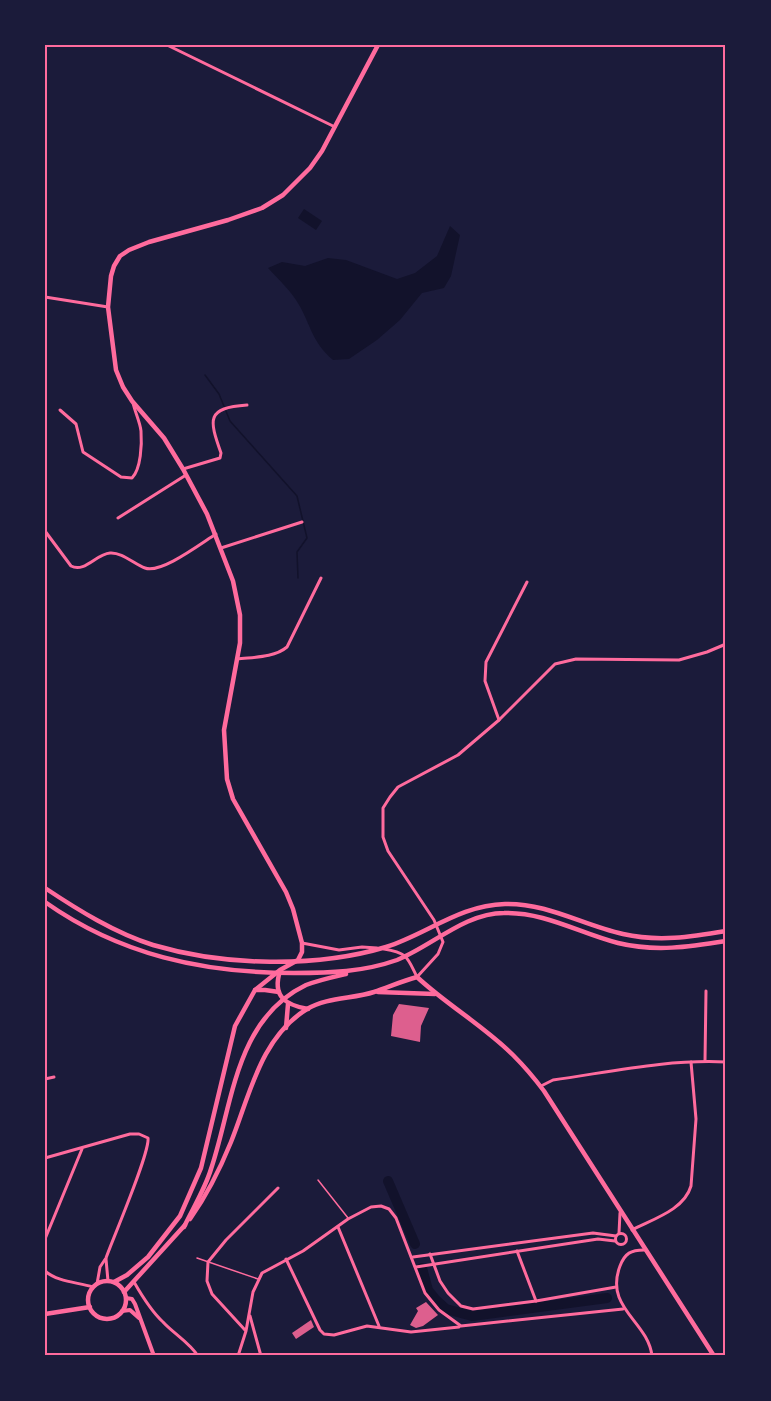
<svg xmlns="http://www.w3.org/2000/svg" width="771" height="1401" font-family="'Exo 2',sans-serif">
	<rect width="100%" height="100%" fill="#1b1b3a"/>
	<g fill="#12122b">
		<polygon points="304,209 322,221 316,230 298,218"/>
		<path d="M450 226 460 235 451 276 444 288 422 293 400 320 377 340 349 359 333 360C311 342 310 321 296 300 288 288 277 278 268 268L282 262 305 266 328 258 346 260 397 279 415 273 437 256Z"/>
	</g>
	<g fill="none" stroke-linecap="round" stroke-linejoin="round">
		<polyline stroke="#12122b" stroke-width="1.5" points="205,375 219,394 230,421 297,496 307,538 297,552 298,578"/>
		<g stroke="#12122b" stroke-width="10">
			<polyline points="388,1181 415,1244"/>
			<polyline points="422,1268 428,1290 436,1300 446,1309 472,1316 607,1298"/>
		</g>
	</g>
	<g fill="#dd5f8e">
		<polygon points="399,1004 429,1008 421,1026 420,1042 391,1036 393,1015"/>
		<polygon points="426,1302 438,1315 423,1326 416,1328 410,1325 418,1311 416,1308"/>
		<polygon points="311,1320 314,1327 296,1339 292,1333"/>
	</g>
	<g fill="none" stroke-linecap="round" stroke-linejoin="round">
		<g stroke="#ff6b9d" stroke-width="1.5">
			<polyline points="318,1180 348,1218"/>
			<polyline points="197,1258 258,1279"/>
		</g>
		<g stroke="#ff6b9d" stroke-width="3">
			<polyline points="167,45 335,127"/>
			<polyline points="45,297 108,307"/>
			<path d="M60 410 76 424 83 452 121 477 132 478C141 469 142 444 141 431 140 422 135 412 133 403"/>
			<path d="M183 469 220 458 221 453C209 419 206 408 247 405"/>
			<polyline points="118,518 186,475"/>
			<path d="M45 531 71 566C85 573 96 554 110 553 122 552 134 564 145 568 161 574 200 544 216 534"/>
			<polyline points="221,548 302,522"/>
			<path d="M237 659C253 657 274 658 287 647L321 578"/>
			<polyline points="499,720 485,681 486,662 527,582"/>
			<polyline points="302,943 339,950 362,947 377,948"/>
			<path d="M384 949C408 953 407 957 417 977L438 954 443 942 434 920 388 851 383 837V808L390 797 398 787 458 755 499 720 555 664 576 659 679 660 707 652 726 644"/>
			<polyline points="705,1061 706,991"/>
			<polyline points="45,1079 54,1077"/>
			<path d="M541 1086 553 1080C610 1072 668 1059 726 1062"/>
			<path d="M45 1158 130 1134H139L148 1138C150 1153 113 1238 106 1258L100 1267 97 1284"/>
			<polyline points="338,1227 379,1326"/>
			<path d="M632 1230C653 1219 684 1210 691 1186L696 1119 691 1062"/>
			<polyline points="619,1233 620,1213"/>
			<circle cx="621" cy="1239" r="5.5"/>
			<polyline points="45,1239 82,1149"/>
			<path d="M644 1250C631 1250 625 1253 620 1266 604 1308 648 1321 652 1356"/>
			<polyline points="517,1251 536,1301"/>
			<polyline points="430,1254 440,1281 448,1293 461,1306 473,1309 536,1301 616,1287"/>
			<polyline points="413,1257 593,1233 616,1236"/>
			<polyline points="106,1259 108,1281"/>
			<polyline points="286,1259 320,1330 324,1334 334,1335 367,1326 411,1332 459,1327"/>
			<polyline points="416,1267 598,1239 615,1241"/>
			<path d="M45 1271C58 1282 76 1282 93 1287"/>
			<path d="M134 1282C142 1296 151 1311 163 1322 174 1334 189 1342 198 1356"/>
			<polyline points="250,1316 261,1356"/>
			<polyline points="245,1330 212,1294 207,1281 208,1262 226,1240 278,1188"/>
			<polyline points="238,1356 246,1331 253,1292 262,1273 303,1251 348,1219 371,1207 381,1206 389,1209 396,1218 425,1293 439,1310 461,1326 623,1309"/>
		</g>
		<g stroke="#ff6b9d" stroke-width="4">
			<polyline points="126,1298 132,1299 135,1304 154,1356"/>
			<polyline points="122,1311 130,1310 139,1318"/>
		</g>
		<g stroke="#ff6b9d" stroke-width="4.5">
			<path d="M280 971C272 996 285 1005 308 1009"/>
			<polyline points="255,990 265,990 279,992"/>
			<polyline points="378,992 435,994"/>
			<polyline points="286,1028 288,1004"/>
			<path d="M190 1219C207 1195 220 1169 231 1142 250 1095 260 1038 307 1009 327 997 353 999 374 992 389 987 402 981 417 977 447 1005 484 1026 513 1055 524 1066 535 1079 544 1091L714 1356"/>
			<circle cx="107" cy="1300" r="19"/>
			<polyline points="114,1282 127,1275 148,1257 180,1216 201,1168 235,1026 255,990 280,970 298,960 302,952 302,943 293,909 286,892 233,799 227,779 224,730 240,643 240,615 233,581 207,514 183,469 164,438 132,401 123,387 116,370 108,307 111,276 114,266 120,256 129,250 149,242 228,220 262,208 283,195 310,168 322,151 378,45"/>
			<polyline points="124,1292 185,1225"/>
			<polyline points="45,1314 90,1307"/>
		</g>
		<g stroke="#ff6b9d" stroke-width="4.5">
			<path d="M45 888C78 910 115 933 153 945 224 966 316 968 386 947 427 934 460 905 505 904 548 903 582 925 623 934 658 942 691 937 726 931"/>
			<path d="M45 902C120 955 203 973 294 973 330 973 363 972 397 960 432 946 465 913 504 913 545 912 579 933 618 943 655 952 689 947 726 941"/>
			<path d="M184 1227C193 1208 205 1189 211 1169 233 1104 235 1019 306 985 319 980 333 977 346 974"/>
		</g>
	</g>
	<rect width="771" height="1401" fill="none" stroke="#1b1b3a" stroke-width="93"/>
	<rect x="46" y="46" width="678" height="1308" fill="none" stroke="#ff6b9d" stroke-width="2"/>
</svg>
